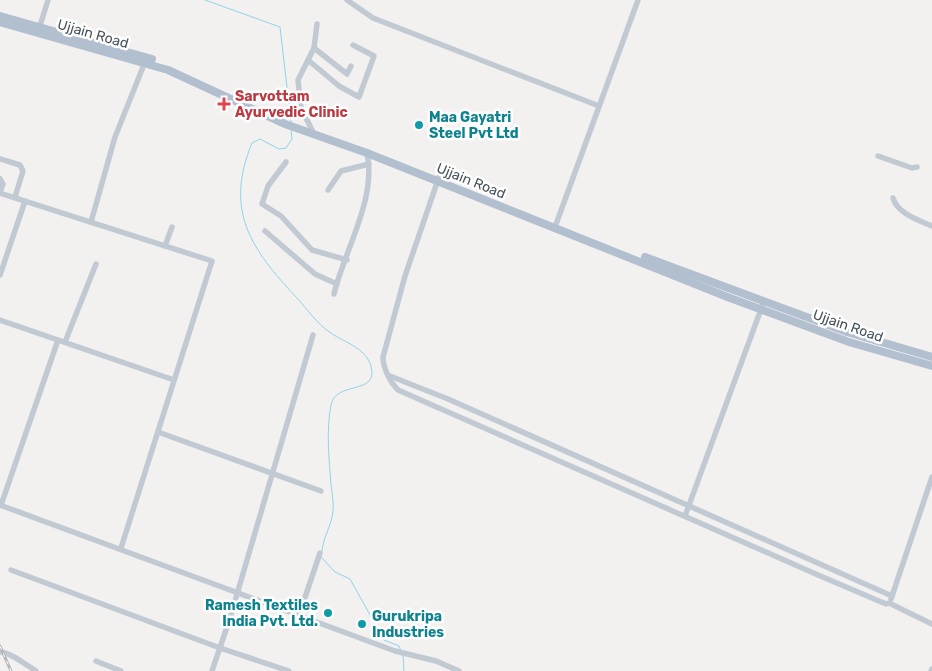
<svg xmlns="http://www.w3.org/2000/svg" width="932" height="671" font-family="Rubik,sans-serif">
	<rect width="100%" height="100%" fill="#f3f0f0"/>
	<g fill="none" stroke-linecap="round" stroke-linejoin="round">
		<g stroke="#8ed4eb" stroke-width="1">
			<polyline points="205,0 280,27 291,122"/>
			<path d="M291 129 292 139 286 148 279 149 260 139 252 143C224 211 251 249 297 298 307 309 318 325 331 333 345 343 365 347 371 366 379 396 336 380 331 405 326 431 329 458 331 485 332 493 334 503 333 511 332 525 323 537 322 551"/>
			<polyline points="321,557 335,572 350,579 384,640 399,646 401,651"/>
			<polyline points="403,655 404,671"/>
		</g>
		<g stroke="#c1cad2" stroke-width="5.5">
			<polyline points="347,0 373,18 599,106"/>
			<polyline points="39,29 48,0"/>
			<polyline points="314,48 347,74 351,66"/>
			<polyline points="308,60 314,48 317,24"/>
			<polyline points="312,130 301,108 298,80 308,60 339,86 359,97 374,56 353,45"/>
			<polyline points="878,156 912,168 917,167"/>
			<polyline points="0,159 20,165 23,171 15,197"/>
			<polyline points="286,162 268,186 262,204 281,216 312,250 347,260"/>
			<path d="M439 177 405 276 383 357C383 368 390 382 398 390L818 575 886 604 889 603 932 624"/>
			<polyline points="0,179 3,184 0,192"/>
			<polyline points="328,190 341,171 369,164"/>
			<polyline points="0,193 212,261 121,548"/>
			<path d="M893 198C897 213 918 220 932 226"/>
			<polyline points="91,222 115,137 145,62"/>
			<polyline points="555,227 638,0"/>
			<polyline points="265,231 315,274 337,284"/>
			<polyline points="165,246 172,227"/>
			<polyline points="0,275 25,201"/>
			<path d="M334 294C344 251 377 199 367 153"/>
			<polyline points="0,320 174,380"/>
			<polyline points="65,342 96,264"/>
			<polyline points="390,376 448,399 892,596"/>
			<polyline points="158,432 321,491"/>
			<polyline points="0,505 395,651 436,661 459,671"/>
			<polyline points="1,505 58,340"/>
			<polyline points="685,516 764,301"/>
			<polyline points="11,570 220,648 289,671"/>
			<polyline points="891,599 932,477"/>
			<polyline points="299,615 320,553"/>
			<path d="M0 652C10 652 26 665 36 671"/>
			<polyline points="96,661 121,671"/>
			<polyline points="212,671 230,618 313,335"/>
			<polyline points="931,671 932,669"/>
		</g>
		<g stroke="#b1bfce" stroke-width="8">
			<polyline points="0,16 152,59"/>
			<polyline points="0,22 168,70 285,124 367,153 730,298 849,342 932,366"/>
			<polyline points="645,257 847,332 932,357"/>
		</g>
		<g stroke="#b3b5ba" stroke-width="3">
			<polyline id="rail" points="0,646 11,671"/>
		</g>
		<use href="#rail" stroke="#fff" stroke-width="1" stroke-dasharray="4" stroke-linecap="butt"/>
	</g>
	<path fill="#e0444e" stroke="#fff" stroke-width="2" d="M221.5 96.5h5v5h5v5h-5v5h-5v-5h-5v-5h5z"/>
	<g fill="#0f9aa8" stroke="#fff" stroke-width="2">
		<circle cx="419" cy="125" r="5"/>
		<circle cx="328" cy="613" r="5"/>
		<circle cx="362" cy="624" r="5"/>
	</g>
	<g text-anchor="middle" dominant-baseline="central" stroke-width="5" stroke-linejoin="round" paint-order="stroke">
		<g font-size="14" fill="#48535e" stroke="#fff">
			<text transform="translate(93 34) rotate(16)">Ujjain Road</text>
			<text transform="translate(471 181) rotate(22)">Ujjain Road</text>
			<text transform="translate(848 326) rotate(19)">Ujjain Road</text>
		</g>
		<g font-size="14" font-weight="bold" fill="#be3a42" stroke="#fff" text-anchor="start">
			<text x="235" y="96">Sarvottam<tspan x="235" dy="16">Ayurvedic Clinic</tspan></text>
		</g>
		<g font-size="14" font-weight="bold" fill="#0d838f" stroke="#fff" text-anchor="start">
			<text x="429" y="117">Maa Gayatri<tspan x="429" dy="16">Steel Pvt Ltd</tspan></text>
			<text x="318" y="605" text-anchor="end">Ramesh Textiles<tspan x="318" dy="16">India Pvt. Ltd.</tspan></text>
			<text x="372" y="616">Gurukripa<tspan x="372" dy="16">Industries</tspan></text>
		</g>
	</g>
</svg>
